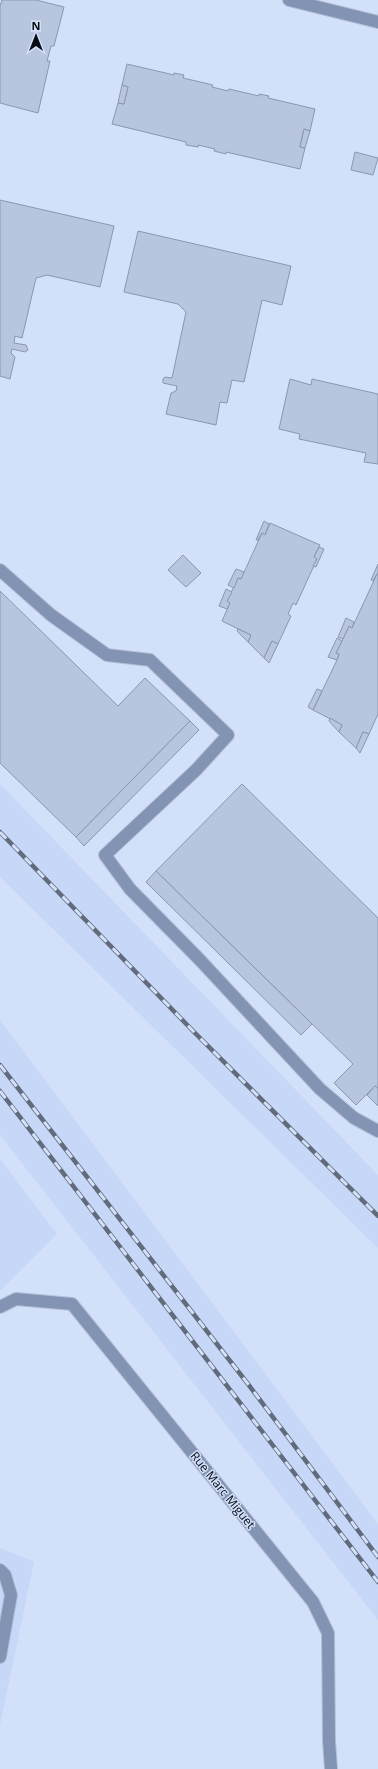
<svg xmlns="http://www.w3.org/2000/svg" width="378" height="1769" font-family="'Open Sans',sans-serif">
	<rect width="100%" height="100%" fill="#d2e0fa"/>
	<g fill="#c6d7f8">
		<polygon points="0,784 378,1175 378,1248 0,877"/>
		<polygon points="0,1020 378,1524 378,1620 0,1135"/>
		<polygon points="0,1159 57,1234 0,1291"/>
		<polygon points="0,1548 34,1562 0,1725"/>
	</g>
	<g fill="#b7c5df" stroke="#8a97af">
		<polygon points="2,0 36,0 64,7 54,46 51,46 47,61 50,61 38,113 0,103 0,6"/>
		<polygon points="127,64 174,75 174,73 184,75 183,78 213,85 212,87 228,91 229,89 259,96 259,94 269,96 268,98 315,109 310,131 304,129 300,147 305,148 300,169 226,152 226,154 214,151 215,149 198,145 198,147 186,145 186,142 112,124 118,103 124,104 128,87 122,85"/>
		<polygon points="122,85 128,87 124,104 118,103"/>
		<polygon points="304,129 310,131 305,148 300,147"/>
		<polygon points="355,152 378,158 373,175 351,170"/>
		<polygon points="0,200 114,226 100,287 47,275 36,278 22,338 15,336 14,343 26,345 28,350 25,352 12,349 11,353 15,357 10,379 0,376"/>
		<polygon points="138,231 291,266 282,305 262,300 244,382 232,380 227,403 220,402 216,425 166,414 171,393 176,391 177,386 163,383 163,379 165,377 172,378 186,312 178,304 124,292"/>
		<polygon points="290,379 311,385 312,379 378,394 378,464 364,462 366,453 299,439 300,434 279,429"/>
		<polygon points="264,521 269,524 265,535 262,533 258,540 256,540"/>
		<polygon points="270,523 320,545 314,557 317,559 296,605 293,603 288,614 291,616 278,644 272,641 264,658 248,642 251,635 222,621 230,603 227,601 238,578 241,579 262,533 265,535"/>
		<polygon points="319,547 324,549 316,567 313,566 317,559 314,557"/>
		<polygon points="183,555 201,573 186,587 168,570"/>
		<polygon points="378,564 378,574 377,574 373,581 371,580"/>
		<polygon points="236,569 244,572 241,579 238,578 234,588 228,585"/>
		<polygon points="377,574 378,574 378,714 369,734 363,732 356,748 339,732 342,725 313,710 337,660 339,654 336,653 349,626 352,628"/>
		<polygon points="226,589 232,592 227,601 230,603 227,609 219,606"/>
		<polygon points="0,591 118,706 145,678 190,721 76,837 0,763"/>
		<polygon points="346,618 354,622 352,628 349,626 343,639 338,637"/>
		<polygon points="238,629 251,635 248,642 237,631"/>
		<polygon points="337,638 342,641 336,653 339,654 337,660 328,657"/>
		<polygon points="272,641 278,644 269,663 264,658"/>
		<polygon points="317,689 322,691 313,710 308,707"/>
		<polygon points="330,718 342,725 339,732 329,721"/>
		<polygon points="190,721 199,730 84,846 76,837"/>
		<polygon points="363,732 369,734 360,753 356,748"/>
		<polygon points="242,784 378,918 378,1088 375,1086 356,1105 334,1083 353,1064 156,871"/>
		<polygon points="156,871 312,1024 301,1035 146,882"/>
		<polygon points="375,1086 378,1088 378,1106 367,1095"/>
	</g>
	<g fill="none" stroke-linecap="round" stroke-linejoin="round">
		<g stroke="#b2bed5" stroke-width="14">
			<g id="lane">
				<polyline points="0,570 51,615 107,655 150,660 228,735 196,770 105,855 130,889 199,959 320,1089 354,1118 378,1131"/>
				<polyline points="0,1570 5,1575 11,1595 0,1657"/>
			</g>
		</g>
		<g stroke="#b2bed5" stroke-width="14">
			<g id="street">
				<polyline points="289,0 378,22"/>
				<polyline points="0,1307 16,1299 72,1304 313,1602 328,1633 329,1741 331,1769"/>
			</g>
		</g>
		<use href="#lane" stroke="#8293b3" stroke-width="12"/>
		<use href="#street" stroke="#8293b3" stroke-width="12"/>
		<g stroke="#626a7b" stroke-width="4.5">
			<g id="rail">
				<polyline points="0,832 195,1033 378,1216"/>
				<polyline points="0,1065 248,1384 378,1557"/>
				<polyline points="0,1091 378,1582"/>
			</g>
		</g>
		<use href="#rail" stroke="#d2e0fa" stroke-width="3" stroke-dasharray="9" stroke-linecap="butt"/>
	</g>
	<g text-anchor="middle" dominant-baseline="central" stroke-width="3" stroke-linejoin="round" paint-order="stroke">
		<g font-size="12" fill="#070b14" stroke="#d2e0fa">
			<text transform="translate(223 1490) rotate(51)">Rue Marc Miguet</text>
		</g>
	</g>
	<g transform="translate(36 36)" stroke="#d2e0fa" stroke-width="3" paint-order="stroke">
	<path d="M0-3L7 15L0 10L-7 15Z" fill="#070b14"/>
	<text y="-6" font-size="11" font-weight="bold" text-anchor="middle" fill="#070b14">N</text>
	</g>
</svg>
